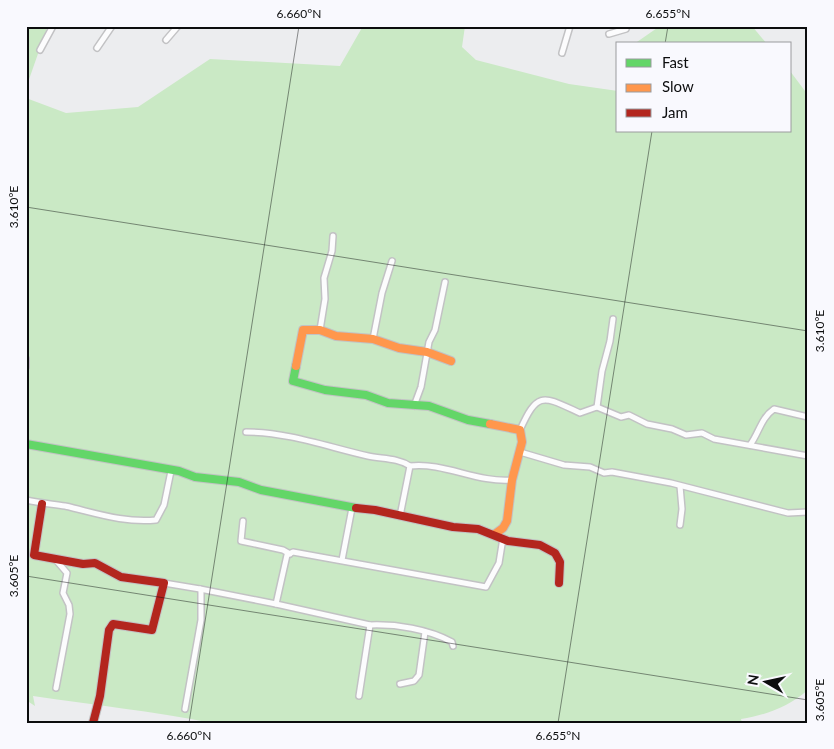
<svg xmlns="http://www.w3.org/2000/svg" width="834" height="749" font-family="Lato,sans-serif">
	<rect width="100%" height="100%" fill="#ecedef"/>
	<g fill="#cae9c5">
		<polygon points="26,26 47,28 26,88"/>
		<path d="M363 26H465L462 47 476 60 569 84 618 91V131H790V71L808 95V690C788 707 766 715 741 719L742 723H212C152 711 93 705 33 696L35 706 26 700V98L66 113 138 107 210 59 340 66Z"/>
		<polygon points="660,26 752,26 767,44 634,44"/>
	</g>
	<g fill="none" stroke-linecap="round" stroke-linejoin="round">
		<g stroke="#c2c2c4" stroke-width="8">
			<g id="street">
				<polyline points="609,34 626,29 627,26"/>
				<polyline points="166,40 178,26"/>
				<polyline points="97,48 112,26"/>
				<polyline points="40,50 53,26"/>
				<polyline points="562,53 570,26"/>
				<polyline points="320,330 325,299 324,278 332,251 333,236"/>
				<polyline points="373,339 382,293 392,261"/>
				<polyline points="26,359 26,367"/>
				<polyline points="414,406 421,387 429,342 435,330 445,282"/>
				<polyline points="597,407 602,371 610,341 613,319"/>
				<path d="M520 430C538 390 543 396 580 413L597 407 621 417 629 415 647 424 672 429 686 435 702 433 714 439 808 456"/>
				<path d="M246 432C288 432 328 447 368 456 382 459 398 458 410 466"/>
				<path d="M750 445C759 433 761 418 774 409L808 417"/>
				<polyline points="520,452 564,465 590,467 604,473 612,472 671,483 788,513 808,512"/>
				<path d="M26 500C39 503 52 504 65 506 96 513 123 523 156 520L164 505 171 471"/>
				<path d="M400 516 410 466C444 462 477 483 512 480"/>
				<polyline points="243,521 241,541 283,550 290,554"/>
				<polyline points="680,525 682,509 680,486"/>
				<polyline points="55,559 67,573 63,593 69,605 70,614 56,688"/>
				<polyline points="342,560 352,508"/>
				<polyline points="164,583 200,589 201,592 201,620 185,709"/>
				<polyline points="200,589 276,604 287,555 293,552 486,587 499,563 503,538"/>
				<polyline points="276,604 370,625 359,696"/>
				<path d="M370 625C396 624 428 629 452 642L453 646"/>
				<polyline points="400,684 414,681 419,675 425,632"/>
			</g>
		</g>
		<g stroke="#c2c2c4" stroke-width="10">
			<g id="fast">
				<polyline points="296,366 293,381 325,390 366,395 388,403 429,406 468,420 490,424"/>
				<polyline points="26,444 179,471 195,477 239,482 261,490 356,508"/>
			</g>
		</g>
		<g stroke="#c2c2c4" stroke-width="10">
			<g id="slow">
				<polyline points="296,366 303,330 320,330 336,336 373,339 399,348 427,352 451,361"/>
				<polyline points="490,424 520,430 522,442 512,480 507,521 503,528 495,534"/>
			</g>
		</g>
		<g stroke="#c2c2c4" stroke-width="10">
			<g id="jam">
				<polyline points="42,504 34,555 83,564 95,563 121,577 164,583 152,630 113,624 109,630 100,696 93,723"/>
				<polyline points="356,508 375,510 453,527 478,529 508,541 540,545 555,553 560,562 559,583"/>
			</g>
		</g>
		<use href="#street" stroke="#fcfcfd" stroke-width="5"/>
		<use href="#fast" stroke="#63d668" stroke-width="8"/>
		<use href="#slow" stroke="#ff974d" stroke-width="8"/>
		<use href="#jam" stroke="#b3261e" stroke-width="8"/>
	</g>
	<path fill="none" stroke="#0c0d0e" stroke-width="1" stroke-opacity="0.45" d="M665 44 668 26M26 207 808 331M26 576 808 700M189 723 299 26M558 723 652 131"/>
	<rect width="834" height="749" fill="none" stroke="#f9f9fe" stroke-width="55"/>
	<rect x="616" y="42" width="175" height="90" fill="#f9f9fe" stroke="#9a9b9e"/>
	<rect x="626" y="59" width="25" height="8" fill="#63d668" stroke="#9a9b9e"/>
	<text x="662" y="68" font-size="15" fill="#0c0d0e">Fast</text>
	<rect x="626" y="84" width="25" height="8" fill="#ff974d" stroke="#9a9b9e"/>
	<text x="662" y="92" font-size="15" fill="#0c0d0e">Slow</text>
	<rect x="626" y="109" width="25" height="8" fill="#b3261e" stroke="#9a9b9e"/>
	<text x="662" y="118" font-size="15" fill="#0c0d0e">Jam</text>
	<g transform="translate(766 682) rotate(279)" stroke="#f9f9fe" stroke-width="4" paint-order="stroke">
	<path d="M0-4L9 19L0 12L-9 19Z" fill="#0c0d0e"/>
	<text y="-8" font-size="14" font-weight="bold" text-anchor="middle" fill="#0c0d0e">N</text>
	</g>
	<rect x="28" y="28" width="778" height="694" fill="none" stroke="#0c0d0e" stroke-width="2"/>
	<g font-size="12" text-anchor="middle" fill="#0c0d0e">
		<text x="299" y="18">6.660°N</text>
		<text x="668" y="18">6.655°N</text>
		<text transform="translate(14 207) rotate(-90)" y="4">3.610°E</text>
		<text transform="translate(820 331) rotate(-90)" y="4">3.610°E</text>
		<text transform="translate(14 576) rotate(-90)" y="4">3.605°E</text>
		<text transform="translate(820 700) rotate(-90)" y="4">3.605°E</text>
		<text x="189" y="740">6.660°N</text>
		<text x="558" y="740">6.655°N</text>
	</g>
</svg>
